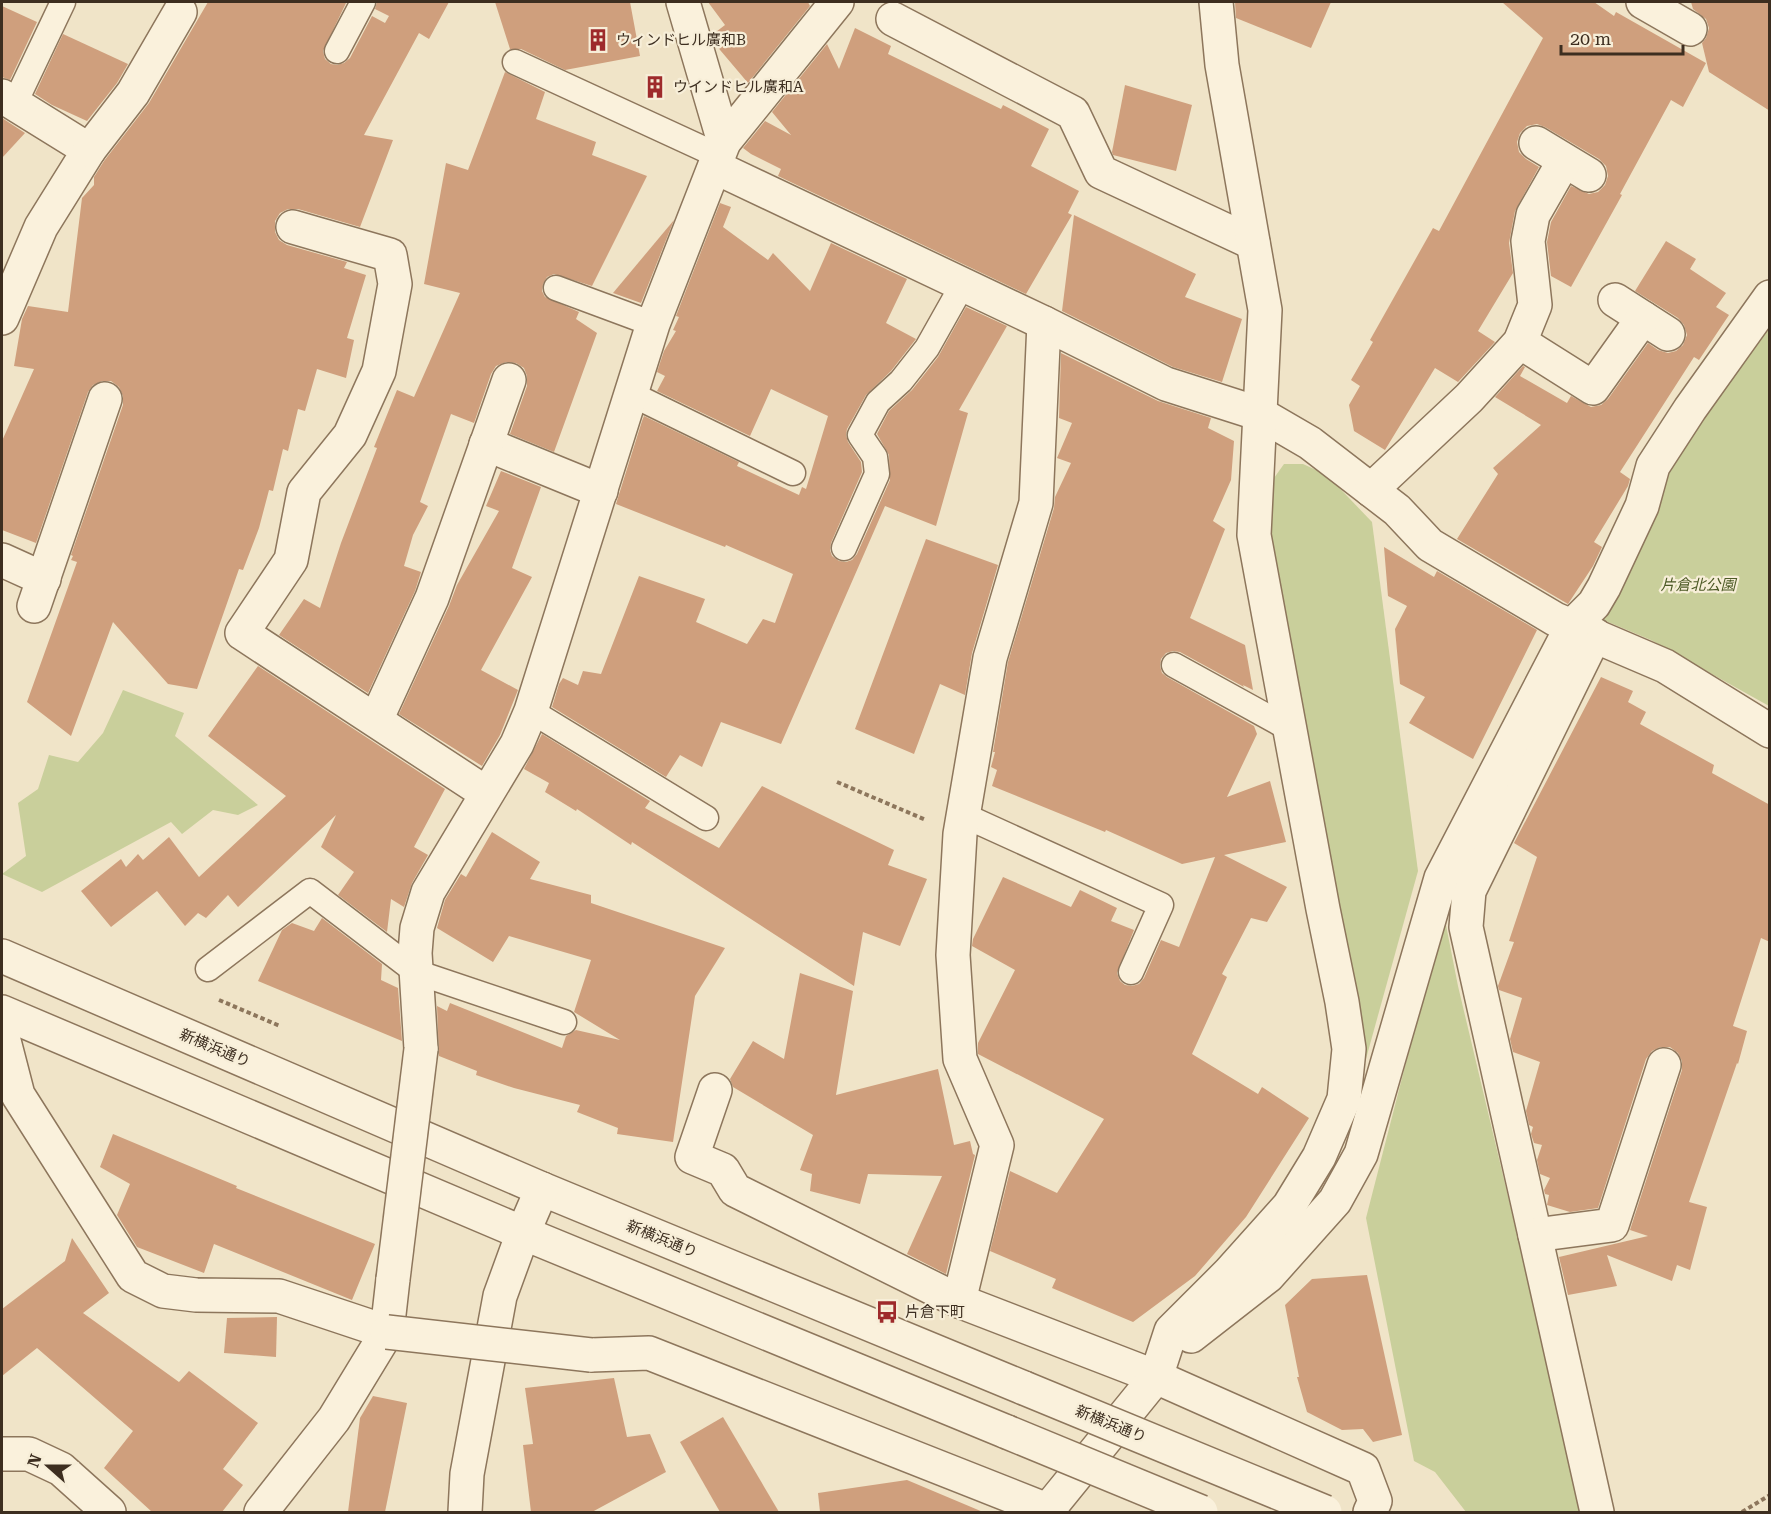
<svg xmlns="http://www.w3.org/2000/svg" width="1771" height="1514" font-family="'Roboto Serif','Noto Sans JP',serif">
	<rect width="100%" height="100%" fill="#f0e4c8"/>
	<g fill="#c9cf9b">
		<polygon points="1769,320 1769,706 1651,640 1601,619 1664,471"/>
		<polygon points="1284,464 1303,464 1327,475 1372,522 1418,871 1364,1066 1268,554 1274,478"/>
		<polygon points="123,690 184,713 175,736 258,805 238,815 213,810 182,834 171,822 42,892 2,874 26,856 18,803 38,789 49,755 78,762 103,733"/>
		<polygon points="1444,915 1458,986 1583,1512 1466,1512 1435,1472 1414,1461 1366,1218"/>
	</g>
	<g fill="#cf9f7d">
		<polygon points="208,2 343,2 346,3 323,51 325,59 331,64 337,65 344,63 350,58 372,16 385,23 389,16 375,9 377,2 449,2 429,39 419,33 364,135 393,140 360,227 298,209 288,209 280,213 275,221 275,232 279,240 287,245 347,262 344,268 366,275 347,338 354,340 346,378 317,369 305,411 298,409 288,451 283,449 273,491 269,490 259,528 243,570 239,569 197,689 168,684 113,622 71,736 27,702 77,562 71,560 73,556 71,555 123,405 123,396 119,387 111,381 102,381 93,385 88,392 36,543 2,530 2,441 34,369 14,366 22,319 28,306 68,312 82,198 94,185 94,177 104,161 149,103"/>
		<polygon points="495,2 630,2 640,56 565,70 521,49 510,49"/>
		<polygon points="708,2 808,2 810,6 748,83 715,44 712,35 725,25"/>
		<polygon points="1235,2 1331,2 1311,48 1236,18"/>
		<polygon points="1502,2 1594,2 1614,16 1616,12 1706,63 1683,107 1671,100 1620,194 1622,195 1571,287 1551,276 1547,242 1551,222 1571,186 1589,194 1598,192 1605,185 1608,176 1606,166 1599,159 1545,127 1537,124 1527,126 1520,133 1517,142 1519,152 1526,159 1539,167 1515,211 1509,243 1513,273 1478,331 1495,342 1458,382 1435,368 1385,450 1354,431 1349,405 1360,386 1351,380 1373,342 1370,340 1433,228 1439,231 1543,38"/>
		<polygon points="1691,2 1770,2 1770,111 1709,72 1702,43 1706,38 1709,28 1706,19 1693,9"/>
		<polygon points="2,6 37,22 10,80 2,77"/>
		<polygon points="855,28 891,46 888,54 1001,109 1003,105 1049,129 1031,166 1079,191 1068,213 1072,215 1026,294 778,176 781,169 751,154 743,148 765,121 791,135 772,112 827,44 839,69"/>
		<polygon points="63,34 128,64 117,83 87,121 52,105 35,94"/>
		<polygon points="505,72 545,92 536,119 596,142 592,155 647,176 592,286 554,274 547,277 543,284 542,291 545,297 579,312 576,319 597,333 554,452 510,434 527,386 527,376 524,368 516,363 506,362 496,366 491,374 474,423 451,414 420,502 428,506 413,535 404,566 421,572 415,591 368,693 279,635 304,599 320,608 341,543 377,448 374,447 397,390 414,397 460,293 424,284 446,163 468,170"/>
		<polygon points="1125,85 1192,105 1176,171 1113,155 1112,152"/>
		<polygon points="2,118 25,133 2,158"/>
		<polygon points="720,203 731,207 723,227 768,260 773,253 810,291 831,243 907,279 886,323 916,339 891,371 866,395 847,429 846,435 848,442 861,462 862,472 831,543 830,550 832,556 839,561 846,562 852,560 857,554 890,480 889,455 877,434 889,411 912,390 938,357 966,307 1007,326 959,410 968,413 936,526 885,506 781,744 721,722 702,767 680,755 666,777 552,707 559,684 563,678 578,685 583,671 601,674 639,576 705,599 696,622 747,644 763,619 775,623 793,574 726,545 725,547 616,504 642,421 644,416 739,462 737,466 799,495 802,487 806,489 828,416 771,389 750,436 657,391 665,376 657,372 664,351 676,331 673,330 679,317 676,316"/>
		<polygon points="1074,215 1196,274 1185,297 1242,319 1222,382 1173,367 1062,311"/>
		<polygon points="674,220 641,303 613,293"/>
		<polygon points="1666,241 1696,259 1690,269 1726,293 1716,307 1729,315 1699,360 1694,357 1620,472 1630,479 1628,486 1594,542 1602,547 1593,566 1568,604 1457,539 1498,474 1493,468 1541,425 1495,397 1523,366 1525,367 1520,376 1567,403 1571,396 1591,407 1601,405 1608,399 1648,343 1658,350 1668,353 1676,351 1683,345 1687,335 1684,325 1678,318 1635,291"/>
		<polygon points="1061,353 1158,401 1211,418 1208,428 1234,441 1231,480 1213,521 1225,529 1190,618 1245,645 1253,690 1243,685 1244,687 1180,652 1173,651 1166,653 1161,659 1160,666 1162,673 1167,677 1254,726 1257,734 1227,797 1270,781 1286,842 1224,855 1287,887 1267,922 1251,918 1222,974 1227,977 1192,1054 1258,1094 1262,1087 1309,1118 1246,1217 1195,1276 1133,1322 1052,1288 1056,1279 990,1251 1010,1171 1057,1193 1104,1119 978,1054 978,1043 1015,970 972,946 973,939 1003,877 1071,907 1080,890 1117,908 1111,921 1134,930 1117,973 1120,981 1125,985 1132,986 1139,984 1144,978 1161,940 1179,947 1215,857 1182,864 1106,830 1105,832 992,786 997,770 991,767 995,752 993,752 1008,662 1054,508 1055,497 1071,463 1057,458 1072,423 1059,418"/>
		<polygon points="501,471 541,487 512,568 532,577 481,670 518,690 500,735 482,766 399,714 449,606 457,585 499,511 486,506"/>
		<polygon points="926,539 998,565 972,653 965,695 940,684 914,754 855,729"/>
		<polygon points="1384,547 1434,577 1437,571 1537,630 1473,759 1409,723 1425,697 1400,684 1395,629 1407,606 1388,596"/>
		<polygon points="258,666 445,789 414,847 428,855 412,883 404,907 391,899 387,932 338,895 354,872 321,847 336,815 238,907 228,895 206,918 198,913 185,926 157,891 111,927 81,891 121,859 126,867 138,854 143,860 169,837 199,877 286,796 208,736"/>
		<polygon points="1601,677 1633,691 1628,702 1646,712 1640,724 1714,765 1712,773 1770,805 1770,942 1761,938 1733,1026 1747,1031 1738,1064 1737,1063 1689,1202 1707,1207 1690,1270 1677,1265 1672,1281 1607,1255 1617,1286 1568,1295 1559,1257 1648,1236 1630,1230 1682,1070 1682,1061 1678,1053 1670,1047 1660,1047 1652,1051 1646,1059 1598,1208 1570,1212 1547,1205 1549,1195 1545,1194 1544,1190 1550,1178 1540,1174 1537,1160 1542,1145 1534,1143 1531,1134 1533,1127 1529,1125 1526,1111 1540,1062 1513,1052 1510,1039 1522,998 1499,990 1498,986 1514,942 1509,941 1537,857 1514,843"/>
		<polygon points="542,734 650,801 645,808 719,848 762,786 894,850 888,865 927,879 900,946 863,932 854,986 632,842 631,845 577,809 576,811 545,792 549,783 524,769"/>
		<polygon points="492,832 540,862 530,879 591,895 591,903 725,948 695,996 673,1142 617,1134 618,1128 577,1112 580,1105 514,1088 476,1075 477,1071 439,1056 437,1006 447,1011 450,1003 562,1048 566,1036 576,1030 620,1040 574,1012 591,960 509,936 493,962 437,928 445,900 461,874 466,877"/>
		<polygon points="322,918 382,964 381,980 398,988 402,1041 258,981 282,930 292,923 314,931"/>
		<polygon points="800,973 853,991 836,1095 938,1069 954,1145 970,1141 973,1154 975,1155 946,1274 907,1254 942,1176 868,1174 860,1204 810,1191 812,1174 800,1170 813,1135 733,1087 730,1079 753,1041 784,1059"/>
		<polygon points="113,1134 237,1186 236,1188 375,1244 352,1300 214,1244 204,1273 137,1247 117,1215 130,1184 100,1167"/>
		<polygon points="72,1238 109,1293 83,1313 179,1382 189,1371 258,1423 223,1469 243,1485 222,1512 152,1512 104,1468 133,1431 37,1348 2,1376 2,1309 65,1261"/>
		<polygon points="1367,1275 1402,1435 1373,1442 1363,1429 1342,1430 1307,1412 1297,1377 1299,1377 1285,1305 1312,1279"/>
		<polygon points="277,1317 276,1357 224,1353 227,1318"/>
		<polygon points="614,1378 627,1437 650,1434 666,1472 592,1512 531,1512 523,1445 533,1444 525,1388"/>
		<polygon points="373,1396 407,1403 385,1512 348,1512 360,1418"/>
		<polygon points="723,1417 779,1512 720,1512 680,1442"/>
		<polygon points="907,1480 983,1512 820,1512 818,1493"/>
	</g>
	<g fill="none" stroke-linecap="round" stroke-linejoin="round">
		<g stroke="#8d765c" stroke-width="27">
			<g id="service">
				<polyline points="337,51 363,2"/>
				<polyline points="515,62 719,156"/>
				<polyline points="14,105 63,2"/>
				<polyline points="556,288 653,324"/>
				<polyline points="631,394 793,473"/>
				<polyline points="844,548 877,474 875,457 860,435 878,402 901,381 927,348 963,284"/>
				<polyline points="1174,665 1290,729"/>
				<polyline points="531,711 706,818"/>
				<polyline points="963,815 1161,905 1131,972"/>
				<polyline points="208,969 310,891 416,972 564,1022"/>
			</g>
		</g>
		<g stroke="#8d765c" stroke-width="36">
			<g id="minor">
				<polyline points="683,2 724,142"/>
				<polyline points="1643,2 1690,29"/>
				<polyline points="893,19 1073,113 1101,172 1253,243"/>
				<polyline points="2,96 89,150 41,227 2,318"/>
				<polyline points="1536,143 1589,175"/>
				<polyline points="89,150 133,93 180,12"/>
				<polyline points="715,167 1044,323 1166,384 1260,414 1310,443 1397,510 1430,545 1555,619 1665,666 1770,731"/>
				<polyline points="293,227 390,255 395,284 379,371 350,435 304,492 291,560 242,633 486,793"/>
				<polyline points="1615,300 1668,334"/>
				<polyline points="1044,323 1036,503 990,658 960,834 953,955 960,1059 997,1145 959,1301 1156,1377 1363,1469 1375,1501 1370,1512"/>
				<polyline points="1520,342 1593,388 1643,318"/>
				<polyline points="486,444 601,491"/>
				<polyline points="1371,490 1469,398 1520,342 1535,305 1528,241 1533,215 1564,161"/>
				<polyline points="2,560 44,579"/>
				<polyline points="34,606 105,399"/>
				<polyline points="1595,635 1469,891 1466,927 1597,1512"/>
				<polyline points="376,720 432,598 509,380"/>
				<polyline points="2,1033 18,1095 133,1276 163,1291 196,1295 279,1296 387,1332"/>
				<polyline points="421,1049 415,953 417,928 428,892 517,744 531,711 653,324 724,142 837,2"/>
				<polyline points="715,1090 692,1157 723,1170 735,1190 959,1301"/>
				<polyline points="1535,1235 1612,1225 1664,1065"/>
				<polyline points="1191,1336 1268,1276 1335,1201 1361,1154 1441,878 1572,626 1594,604 1604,587 1642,506 1653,466 1690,409 1770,297"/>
				<polyline points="591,1355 649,1353 1052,1512"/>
				<polyline points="2,1454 29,1454 61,1469 109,1512"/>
				<polyline points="261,1512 334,1419 387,1332 393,1279"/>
				<polyline points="1043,1512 1047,1511 1156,1377 1171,1331 1229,1273 1289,1206 1319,1157 1344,1099 1349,1049 1342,1002 1323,909 1254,535 1265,310 1222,65 1216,2"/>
			</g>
		</g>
		<g stroke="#8d765c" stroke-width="36">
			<g id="tertiary">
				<polyline points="2,956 542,1189 1024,1388"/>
				<polyline points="2,1012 523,1233 1007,1432"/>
				<polyline points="465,1512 467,1474 500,1296 523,1233 542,1189"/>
			</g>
		</g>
		<g stroke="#8d765c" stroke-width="4" stroke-dasharray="4.5 3" stroke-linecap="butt">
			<polyline points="837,782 926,820"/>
			<polyline points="219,1000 280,1026"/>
			<polyline points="1770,1232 1770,1254"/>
			<polyline points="1742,1512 1770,1495"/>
		</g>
		<use href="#service" stroke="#faf1dc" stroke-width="24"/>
		<use href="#minor" stroke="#faf1dc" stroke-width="33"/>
		<use href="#tertiary" stroke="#faf1dc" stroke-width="33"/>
		<g stroke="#8d765c" stroke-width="36" stroke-linecap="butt">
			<g id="minor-bridge">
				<polyline points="393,1279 421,1049"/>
				<polyline points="387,1332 591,1355"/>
			</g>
		</g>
		<g stroke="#8d765c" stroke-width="36" stroke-linecap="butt">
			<g id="tertiary-bridge">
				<polyline points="1024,1388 1325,1512"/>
				<polyline points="1007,1432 1201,1512"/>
			</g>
		</g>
		<use href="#minor-bridge" stroke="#faf1dc" stroke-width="33"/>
		<use href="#tertiary-bridge" stroke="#faf1dc" stroke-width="33"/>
	</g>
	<defs>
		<g id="building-bare" transform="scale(1.8)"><path d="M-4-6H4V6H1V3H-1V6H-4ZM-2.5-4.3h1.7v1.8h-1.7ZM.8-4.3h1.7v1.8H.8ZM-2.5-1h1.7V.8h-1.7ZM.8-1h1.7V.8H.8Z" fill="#9e2a2b" stroke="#f7eed8" stroke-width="2.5" paint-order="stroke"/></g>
		<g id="bus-bare" transform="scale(1.8)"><path d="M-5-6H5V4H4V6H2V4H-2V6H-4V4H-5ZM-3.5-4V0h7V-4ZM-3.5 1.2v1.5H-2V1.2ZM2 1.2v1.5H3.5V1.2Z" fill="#9e2a2b" stroke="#f7eed8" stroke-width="2.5" paint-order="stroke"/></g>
	</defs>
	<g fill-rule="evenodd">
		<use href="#building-bare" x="598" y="40"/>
		<use href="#building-bare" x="655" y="87"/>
		<use href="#bus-bare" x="887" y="1312"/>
	</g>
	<g text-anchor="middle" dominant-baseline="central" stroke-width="4.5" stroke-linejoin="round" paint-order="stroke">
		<g font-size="15" fill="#3d2e20" stroke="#f7eed8" text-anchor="start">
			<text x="616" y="40">ウィンドヒル廣和B</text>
			<text x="673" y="87">ウインドヒル廣和A</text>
			<text x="905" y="1312">片倉下町</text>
		</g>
		<g font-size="15" font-style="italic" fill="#4d5a26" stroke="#f7eed8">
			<text x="1698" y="585">片倉北公園</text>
		</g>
		<g font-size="15" fill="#3d2e20" stroke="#f7eed8">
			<text transform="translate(215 1048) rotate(23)">新横浜通り</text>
			<text transform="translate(662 1239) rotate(22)">新横浜通り</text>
			<text transform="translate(1111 1424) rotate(22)">新横浜通り</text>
		</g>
	</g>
	<rect width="1771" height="1514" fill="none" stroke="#3d2e20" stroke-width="6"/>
	<g transform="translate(48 1466) rotate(291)" stroke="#f7eed8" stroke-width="4.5" paint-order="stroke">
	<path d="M0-4.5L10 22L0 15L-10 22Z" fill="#3d2e20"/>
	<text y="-9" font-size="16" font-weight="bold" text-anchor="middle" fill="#3d2e20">N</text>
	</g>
	<path d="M1561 45v9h122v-9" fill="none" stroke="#3d2e20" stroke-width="3"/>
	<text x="1570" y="45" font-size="18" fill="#3d2e20" stroke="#f7eed8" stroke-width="4.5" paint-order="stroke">20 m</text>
</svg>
